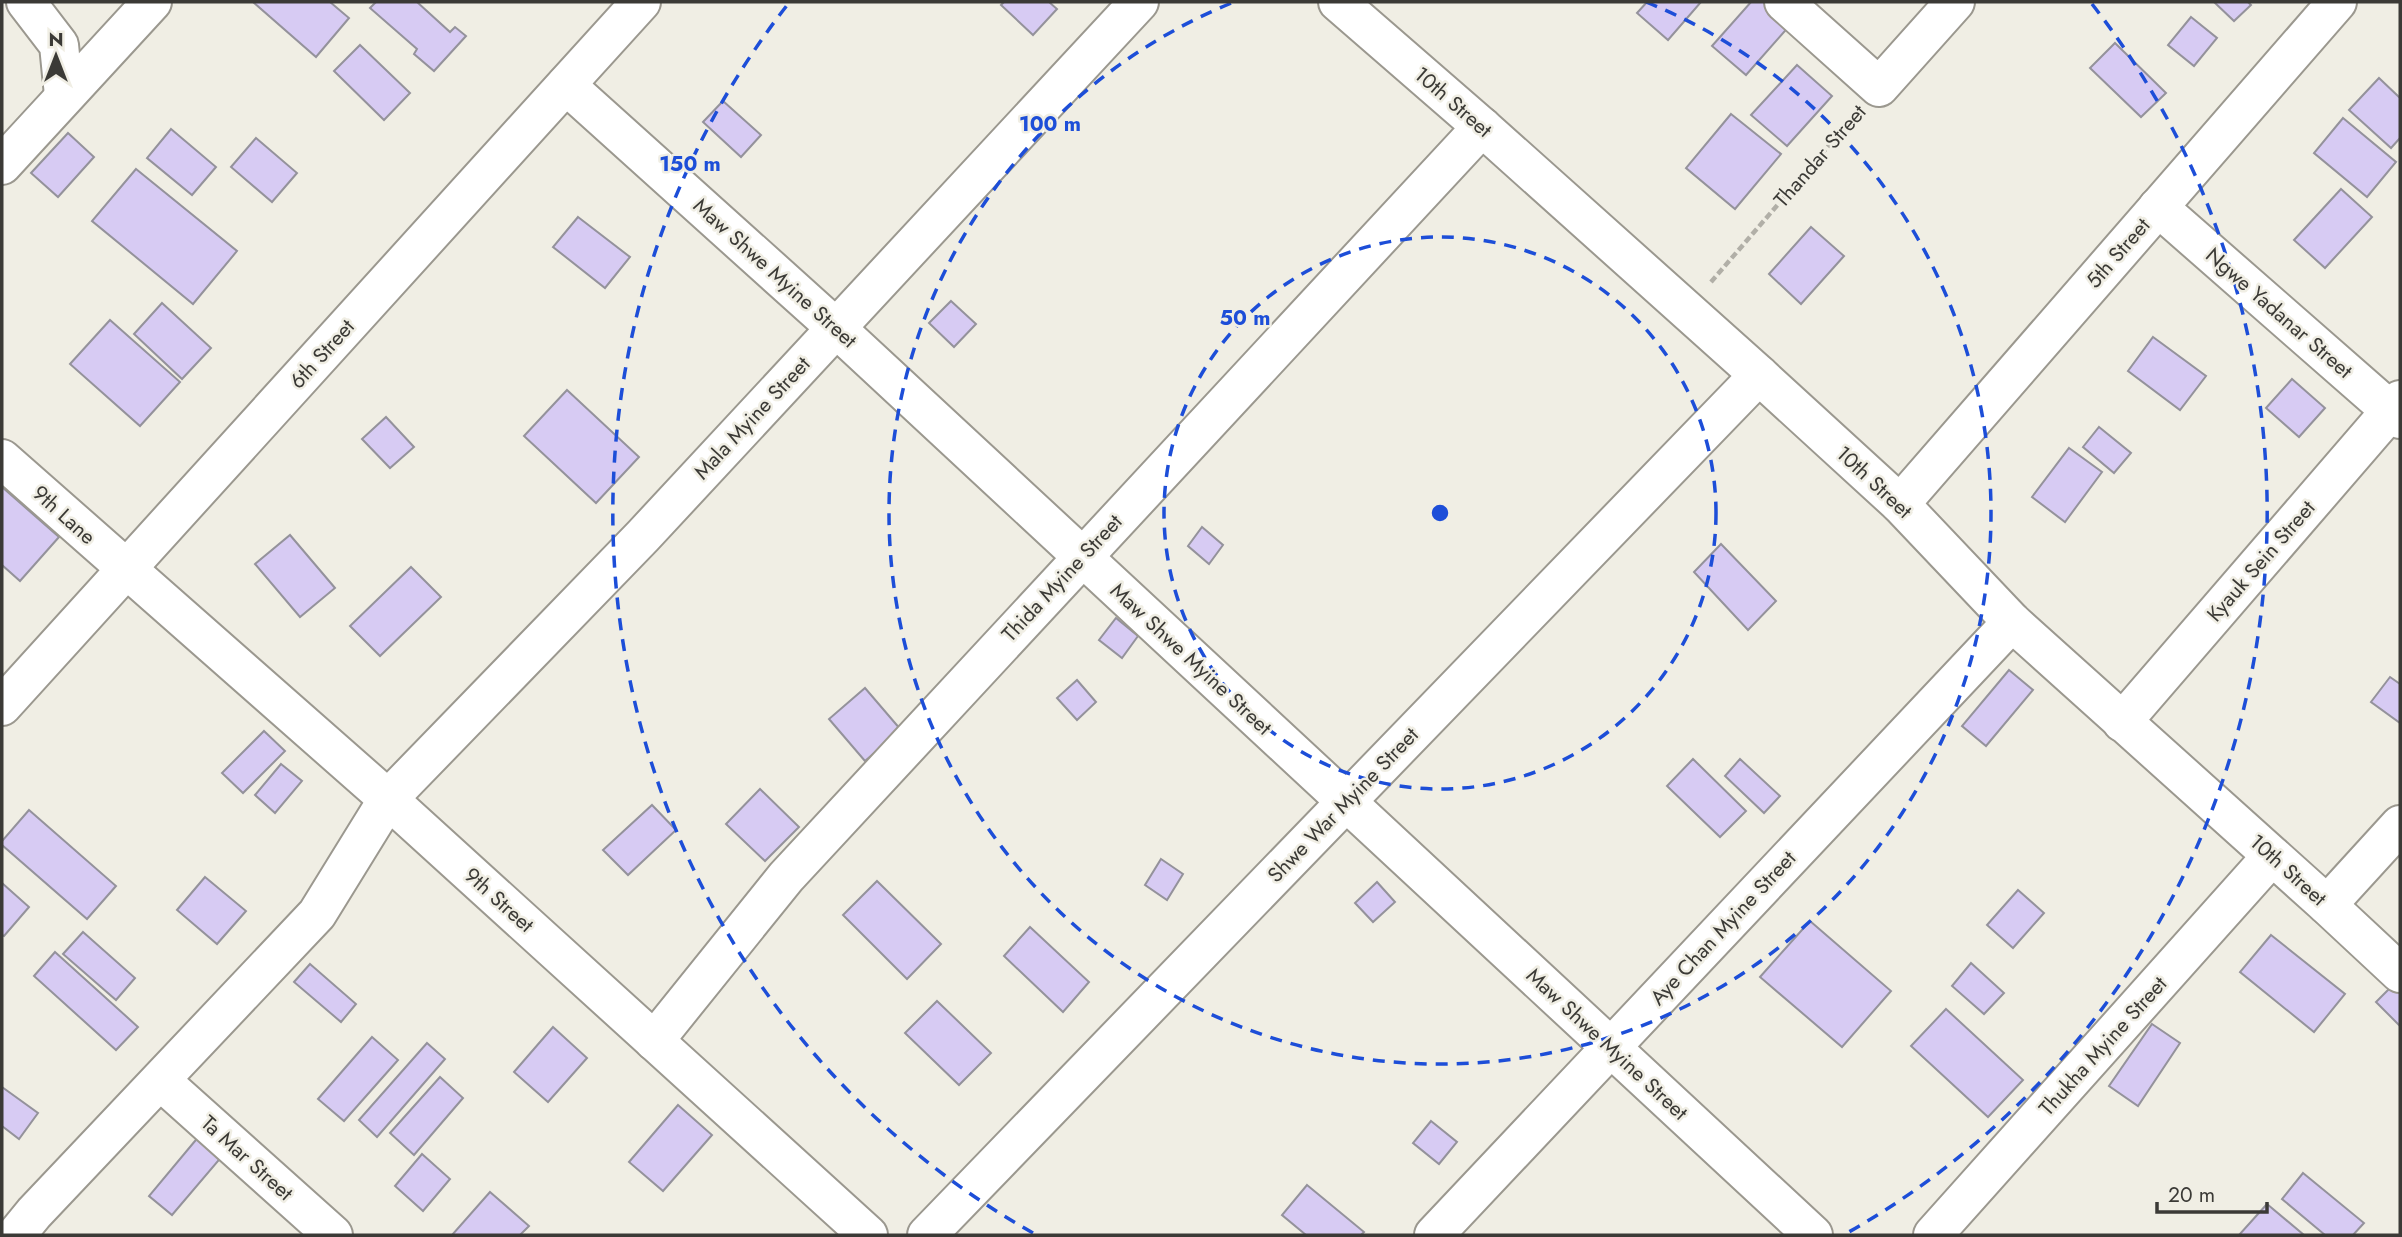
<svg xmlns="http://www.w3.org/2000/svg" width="2402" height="1237" font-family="Jost,sans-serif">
	<rect width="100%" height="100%" fill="#f0eee4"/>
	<g fill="#d7cbf3" stroke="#94929b" stroke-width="2">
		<polygon points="253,2 330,2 349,18 316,57"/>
		<polygon points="376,2 417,2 450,32 455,27 466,36 434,71 414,54 417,49 370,8"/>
		<polygon points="1004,2 1049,2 1057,9 1033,35 1001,5"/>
		<polygon points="1647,2 1701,2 1668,40 1637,13"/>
		<polygon points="1751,2 1765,2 1791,24 1746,75 1712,46"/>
		<polygon points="2214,2 2248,2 2251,5 2234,21"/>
		<polygon points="2191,17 2217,38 2194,66 2168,45"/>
		<polygon points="2115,43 2166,93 2141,117 2090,68"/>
		<polygon points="360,45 410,93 384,120 334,71"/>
		<polygon points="1797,65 1832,96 1787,146 1751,115"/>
		<polygon points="2379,78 2400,98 2400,138 2391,148 2349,110"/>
		<polygon points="723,101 761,135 741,157 703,122"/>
		<polygon points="1731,114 1781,154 1735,209 1686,168"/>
		<polygon points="2343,118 2396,162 2367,197 2314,153"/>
		<polygon points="171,129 216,167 192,195 147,158"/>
		<polygon points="68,133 94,157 58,197 31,173"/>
		<polygon points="256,138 297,173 272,202 231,167"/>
		<polygon points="136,169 237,251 193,304 92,221"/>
		<polygon points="2341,189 2372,217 2325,268 2294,240"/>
		<polygon points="578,217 630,257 605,288 553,247"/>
		<polygon points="1811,227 1844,256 1801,304 1769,274"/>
		<polygon points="951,301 976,324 954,347 929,323"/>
		<polygon points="162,303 211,348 182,379 134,334"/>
		<polygon points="110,320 180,382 140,426 70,364"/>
		<polygon points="2153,337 2206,376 2180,410 2128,371"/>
		<polygon points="2292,379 2325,408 2299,437 2266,408"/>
		<polygon points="567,390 639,457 596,503 524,436"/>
		<polygon points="386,417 414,447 390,468 362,439"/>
		<polygon points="2099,427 2131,453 2114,473 2083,447"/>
		<polygon points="2069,448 2102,472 2065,522 2032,497"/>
		<polygon points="2,487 59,537 20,581 2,565"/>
		<polygon points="1202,527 1223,545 1209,564 1188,546"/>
		<polygon points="290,535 335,588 300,617 255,564"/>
		<polygon points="1721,544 1776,601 1748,630 1694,572"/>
		<polygon points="411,567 441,597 380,656 350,626"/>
		<polygon points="1116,618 1138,636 1122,658 1099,640"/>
		<polygon points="2009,670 2033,690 1986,746 1962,726"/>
		<polygon points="2390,677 2400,684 2400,723 2371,702"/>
		<polygon points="1077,680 1096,702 1077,720 1057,698"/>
		<polygon points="865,688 901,730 865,761 829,719"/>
		<polygon points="264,731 285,751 243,793 222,773"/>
		<polygon points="1693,759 1746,811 1720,837 1667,786"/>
		<polygon points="1740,759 1780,796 1764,813 1725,776"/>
		<polygon points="281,764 302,781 275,813 255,795"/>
		<polygon points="760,789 799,827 765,861 726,824"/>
		<polygon points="652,805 676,830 628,875 603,850"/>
		<polygon points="29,810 116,886 87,919 2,845 2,841"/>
		<polygon points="1161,859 1183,874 1167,900 1145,885"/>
		<polygon points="205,877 246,911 217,944 177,910"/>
		<polygon points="877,881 941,944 907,979 843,915"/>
		<polygon points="1377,882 1395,902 1373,922 1355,903"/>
		<polygon points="2,883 29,907 4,936 2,935"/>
		<polygon points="2018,890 2044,913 2013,948 1987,925"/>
		<polygon points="1810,921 1891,991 1842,1047 1760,977"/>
		<polygon points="1030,927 1089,982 1063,1012 1004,956"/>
		<polygon points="83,932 135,978 116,1000 63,954"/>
		<polygon points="2271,935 2345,994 2314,1032 2240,972"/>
		<polygon points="55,952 138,1027 116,1050 34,976"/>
		<polygon points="1971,963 2004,993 1984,1014 1952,986"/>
		<polygon points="310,964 356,1004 341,1022 294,982"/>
		<polygon points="2399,979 2400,981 2400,1026 2376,1002"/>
		<polygon points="937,1001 991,1053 959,1085 905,1033"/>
		<polygon points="1946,1009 2023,1080 1988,1117 1911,1046"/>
		<polygon points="2152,1024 2180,1043 2138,1106 2109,1086"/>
		<polygon points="553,1027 587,1058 548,1102 514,1072"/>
		<polygon points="372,1037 398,1060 344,1121 318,1099"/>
		<polygon points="427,1043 445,1059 377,1137 359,1120"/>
		<polygon points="440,1077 463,1098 414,1155 390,1133"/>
		<polygon points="2,1087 38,1113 19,1139 2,1126"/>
		<polygon points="678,1105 712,1135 663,1191 629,1162"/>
		<polygon points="1431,1121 1457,1142 1439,1164 1413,1143"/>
		<polygon points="200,1135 224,1154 172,1215 149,1196"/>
		<polygon points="422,1154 450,1179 423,1211 395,1186"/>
		<polygon points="2303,1173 2364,1223 2353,1235 2325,1235 2282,1199"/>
		<polygon points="1307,1185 1364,1232 1361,1235 1306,1235 1282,1215"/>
		<polygon points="490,1192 529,1226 520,1235 452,1235"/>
		<polygon points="2267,1204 2304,1235 2239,1235"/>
	</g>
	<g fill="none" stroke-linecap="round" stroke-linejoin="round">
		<g stroke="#9b988f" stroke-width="42">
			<g id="street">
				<polyline points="26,2 59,45 64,95"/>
				<polyline points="1338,2 1482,127 1759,375 1900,504 2012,622 2327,905 2400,973"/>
				<polyline points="1784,2 1879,87 1955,2"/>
				<polyline points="566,85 836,328 1813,1235"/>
				<polyline points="2,165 152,2"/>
				<polyline points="2158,207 2400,419"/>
				<polyline points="2,459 388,799 868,1235"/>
				<polyline points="1900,504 2337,2"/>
				<polyline points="2,706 641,2"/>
				<polyline points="2122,722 2400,400"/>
				<polyline points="2327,905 2400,825"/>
				<polyline points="654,1041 786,877 1482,127"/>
				<polyline points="161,1081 333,1235"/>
				<polyline points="16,1235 34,1213 317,914 388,799 643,536 1139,2"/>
				<polyline points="927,1235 1759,375"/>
				<polyline points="1434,1235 2012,622"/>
				<polyline points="1933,1235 2272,856"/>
			</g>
		</g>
		<polyline stroke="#b1afa7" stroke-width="4.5" stroke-dasharray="7 3.5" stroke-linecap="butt" points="1711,282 1856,114"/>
		<use href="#street" stroke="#fff" stroke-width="38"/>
	</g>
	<g fill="none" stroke="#1d4ed8" stroke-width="3.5" stroke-dasharray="12 9">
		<circle cx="1440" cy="513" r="276"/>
		<path d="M1646 2A551 551 0 1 1 1234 2"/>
		<path d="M1033 1233A827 827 0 0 1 788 4M2092 4A827 827 0 0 1 1847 1233"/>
	</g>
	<g text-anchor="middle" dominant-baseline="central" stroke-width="5" stroke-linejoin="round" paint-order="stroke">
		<g font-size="21" fill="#3b3a36" stroke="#f0eee4">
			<text transform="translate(1453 102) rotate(41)">10th Street</text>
			<text transform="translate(1820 156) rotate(-49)">Thandar Street</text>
			<text transform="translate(2118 253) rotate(-49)">5th Street</text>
			<text transform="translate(775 273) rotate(42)">Maw Shwe Myine Street</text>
			<text transform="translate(2279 313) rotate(41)">Ngwe Yadanar Street</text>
			<text transform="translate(322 354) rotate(-48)">6th Street</text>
			<text transform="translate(752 418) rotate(-47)">Mala Myine Street</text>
			<text transform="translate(1874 482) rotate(43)">10th Street</text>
			<text transform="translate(64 515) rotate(42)">9th Lane</text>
			<text transform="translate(2261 561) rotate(-49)">Kyauk Sein Street</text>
			<text transform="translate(1062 578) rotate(-47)">Thida Myine Street</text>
			<text transform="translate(1191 659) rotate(43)">Maw Shwe Myine Street</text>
			<text transform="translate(1343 805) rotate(-46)">Shwe War Myine Street</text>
			<text transform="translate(2288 870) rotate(42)">10th Street</text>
			<text transform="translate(499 900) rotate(42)">9th Street</text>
			<text transform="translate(1723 928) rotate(-47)">Aye Chan Myine Street</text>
			<text transform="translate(1607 1044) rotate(43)">Maw Shwe Myine Street</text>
			<text transform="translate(2103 1046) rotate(-48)">Thukha Myine Street</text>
			<text transform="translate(247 1158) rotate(42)">Ta Mar Street</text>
		</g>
	</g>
	<circle cx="1440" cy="513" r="10" fill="#1d4ed8" stroke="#f0eee4" stroke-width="3.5"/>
	<g font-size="21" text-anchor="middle" font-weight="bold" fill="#1d4ed8" stroke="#f0eee4" stroke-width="5" stroke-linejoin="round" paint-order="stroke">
		<text x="1050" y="131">100 m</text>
		<text x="690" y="171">150 m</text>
		<text x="1245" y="325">50 m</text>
	</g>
	<rect width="2402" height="1237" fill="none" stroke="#3b3a36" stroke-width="7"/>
	<g transform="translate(56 56)" stroke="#f0eee4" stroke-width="5" paint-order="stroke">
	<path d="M0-5L12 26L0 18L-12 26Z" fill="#3b3a36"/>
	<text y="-10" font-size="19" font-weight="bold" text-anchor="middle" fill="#3b3a36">N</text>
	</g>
	<path d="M2157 1202v10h110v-10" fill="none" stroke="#3b3a36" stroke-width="3.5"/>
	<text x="2168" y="1202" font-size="21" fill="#3b3a36" stroke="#f0eee4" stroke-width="5" paint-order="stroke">20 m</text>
</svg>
